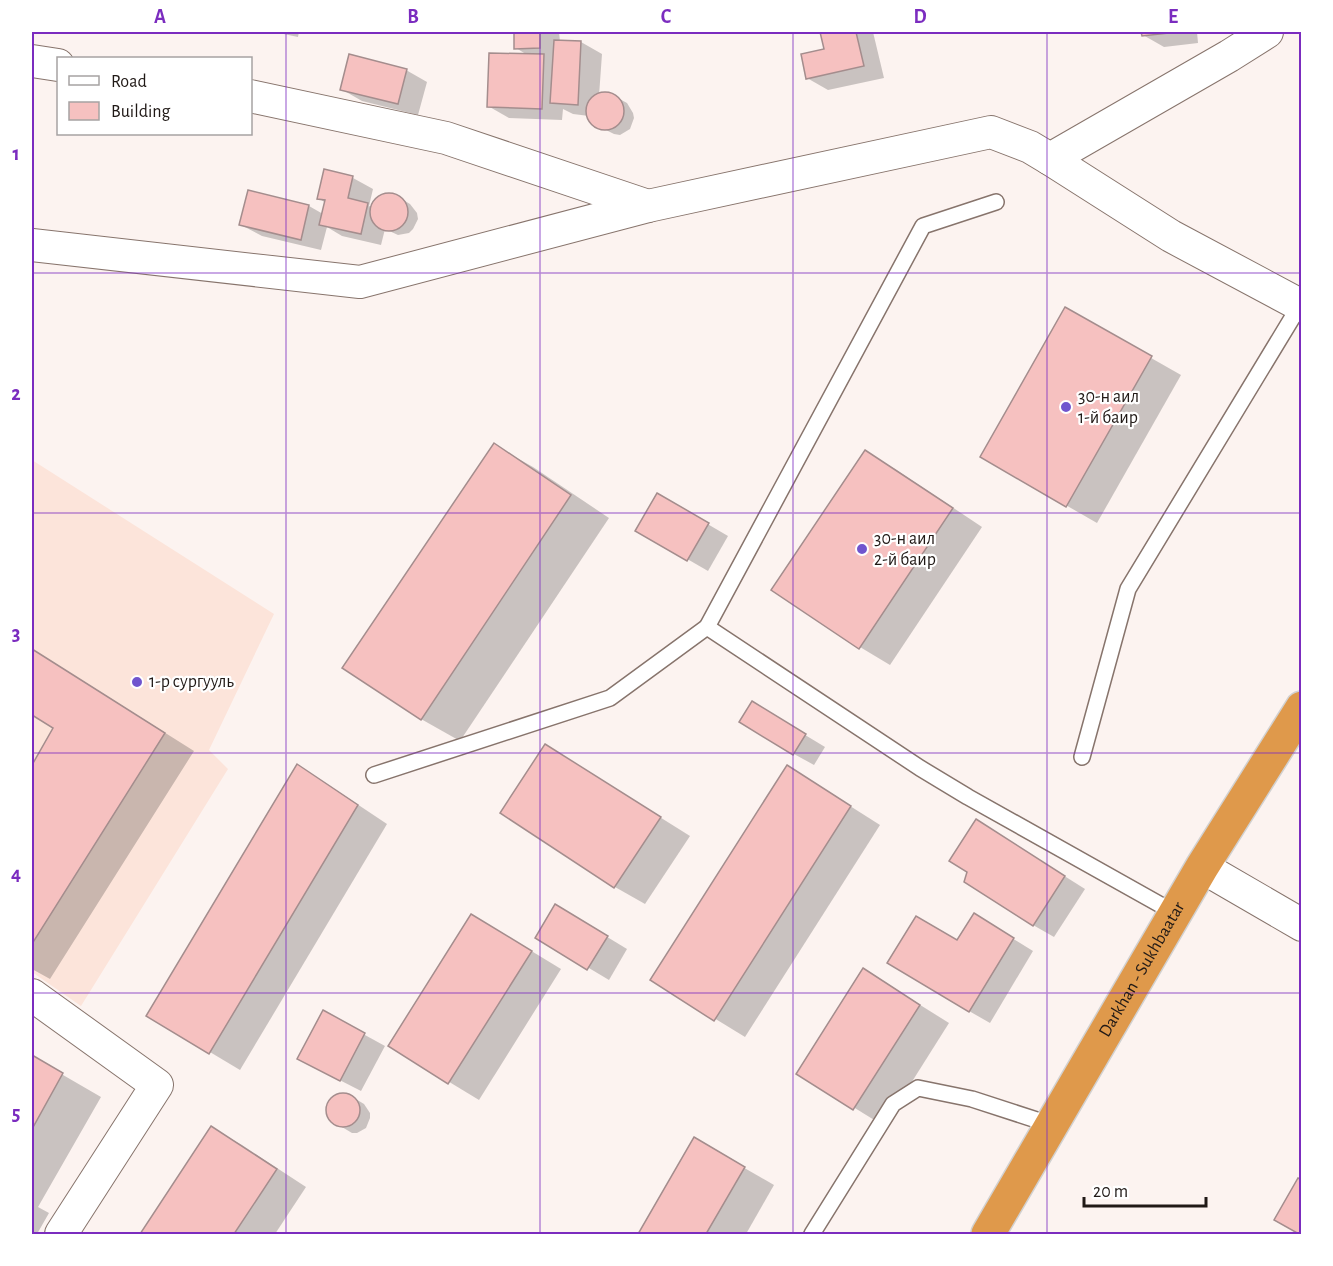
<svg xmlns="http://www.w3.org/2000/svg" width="1333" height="1266" font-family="'Alegreya Sans',sans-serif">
	<rect width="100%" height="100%" fill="#fcf3f0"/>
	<polygon fill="#fce4da" points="32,460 274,614 209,750 228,769 81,1006 32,972"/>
	<g fill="#0003">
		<polygon points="274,32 299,32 298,37"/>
		<polygon points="516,32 559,32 560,42 581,42 602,54 599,96 605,94 616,97 627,103 633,113 634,118 630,129 620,135 614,134 592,123 589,116 573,114 563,109 562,120 509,118 488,106 529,56 516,48"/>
		<polygon points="822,32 873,32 884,78 828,90 807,78 826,50"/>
		<polygon points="1143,32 1197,32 1198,43 1164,47 1143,35"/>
		<polygon points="406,70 427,82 418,115 362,101 341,89"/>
		<polygon points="325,171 353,178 373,189 369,206 372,207 378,198 389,194 400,198 410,204 417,213 418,219 413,229 409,233 398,235 385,229 381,245 342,236 327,227 321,250 262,236 241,225 249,192 309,206 323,214 326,203 318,198"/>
		<polygon points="1065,309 1181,375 1097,523 982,457"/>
		<polygon points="494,445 533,467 609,518 460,741 421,719"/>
		<polygon points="865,452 895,469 982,527 890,665 860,647"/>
		<polygon points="658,495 728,536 708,571 637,530"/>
		<polygon points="32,649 194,751 50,979 32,969 32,767 55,728 32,713"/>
		<polygon points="772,715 825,747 814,765 794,754"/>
		<polygon points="575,764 690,836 645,904 615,887 502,813"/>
		<polygon points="297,766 327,784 387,824 240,1070 148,1015"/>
		<polygon points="817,785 880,825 745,1037 652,980"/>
		<polygon points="977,821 1085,889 1054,937 1033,925"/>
		<polygon points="576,918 627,949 609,980 537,937"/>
		<polygon points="994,927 1033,951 990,1023 969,1011 958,942"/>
		<polygon points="502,933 561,969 479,1100 390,1046"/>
		<polygon points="893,988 949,1023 884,1126 798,1073"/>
		<polygon points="323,1012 385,1046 361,1091 320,1070"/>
		<polygon points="32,1057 101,1097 38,1207 49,1213 37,1234 32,1234"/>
		<polygon points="344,1094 349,1095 364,1104 370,1113 370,1118 366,1128 357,1133 352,1133 332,1121 328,1111 330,1101 333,1098"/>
		<polygon points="212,1128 242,1145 306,1187 275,1234 142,1234"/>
		<polygon points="694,1139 774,1185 746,1234 640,1234"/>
	</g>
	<g fill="#f6c1c0" stroke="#a48d8d" stroke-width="1.5">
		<polygon points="514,32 540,32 540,48 514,49"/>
		<polygon points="820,32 856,32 864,66 806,79 801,54 824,49"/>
		<polygon points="1141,32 1178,32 1142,36"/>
		<polygon points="554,40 581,41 578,105 550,103"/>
		<polygon points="489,53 544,54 542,109 487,107"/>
		<polygon points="349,54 407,69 398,104 340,90"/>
		<circle cx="605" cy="111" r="19"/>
		<polygon points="324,169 353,176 348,198 368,203 361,234 319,225 325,200 317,199"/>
		<polygon points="248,190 309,205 301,240 239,225"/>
		<circle cx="389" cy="212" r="19"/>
		<polygon points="1065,307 1152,356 1066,507 980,457"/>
		<polygon points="494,443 571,495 421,720 342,668"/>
		<polygon points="865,450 953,508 859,649 771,590"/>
		<polygon points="657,493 709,523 687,561 635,531"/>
		<polygon points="32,649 165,733 32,944 32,765 53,728 32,715"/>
		<polygon points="752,701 806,734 793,755 739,722"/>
		<polygon points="545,744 661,817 614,888 500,813"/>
		<polygon points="297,764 358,805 209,1054 146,1016"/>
		<polygon points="787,765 851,806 714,1021 650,980"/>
		<polygon points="976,819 1065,876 1033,926 964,882 967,872 949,861"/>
		<polygon points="555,904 608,936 587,970 535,938"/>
		<polygon points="974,913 1014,938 969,1012 887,963 916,916 957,940"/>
		<polygon points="471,914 532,951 448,1084 388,1046"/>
		<polygon points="863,968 920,1005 853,1110 796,1074"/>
		<polygon points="323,1010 365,1033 340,1081 297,1059"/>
		<polygon points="32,1055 63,1073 32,1129"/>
		<circle cx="343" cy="1110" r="17"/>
		<polygon points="211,1126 277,1169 234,1234 140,1234"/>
		<polygon points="694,1137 745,1167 706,1234 638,1234"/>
		<polygon points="1298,1178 1302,1180 1302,1234 1299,1234 1274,1220"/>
	</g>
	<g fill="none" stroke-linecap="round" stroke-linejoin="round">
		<g stroke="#87746c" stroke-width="18">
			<g id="lane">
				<polyline points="707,627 923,226 996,202"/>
				<polyline points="1082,757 1128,589 1300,305"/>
				<polyline points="374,775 610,698 707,627 920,768 968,797 1175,913"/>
				<polyline points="812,1234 893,1104 918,1088 972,1099 1052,1125"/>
			</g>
		</g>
		<g stroke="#87746c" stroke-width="34">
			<g id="street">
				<polyline points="32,61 58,65"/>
				<polyline points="250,96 446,138 648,206"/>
				<polyline points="1050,159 1171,236 1302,306"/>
				<polyline points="32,245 360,282 648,206 991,132 1030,147 1050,159 1229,56 1267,32"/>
				<polyline points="1202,867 1302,925"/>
				<polyline points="32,995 157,1085 61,1234"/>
			</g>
		</g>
		<g stroke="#d2d1d0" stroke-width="36">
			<g id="highway">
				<path id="s1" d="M988 1234 1202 867 1302 708"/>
			</g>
		</g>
		<use href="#lane" stroke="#fff" stroke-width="15"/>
		<use href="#street" stroke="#fff" stroke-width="32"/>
		<use href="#highway" stroke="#df994b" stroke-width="33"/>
	</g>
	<path fill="none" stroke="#7b2cbf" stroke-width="1.5" stroke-opacity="0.55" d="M286 32V1234M540 32V1234M793 32V1234M1047 32V1234M32 273H1302M32 513H1302M32 753H1302M32 993H1302"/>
	<g fill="#7055ce" stroke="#fff" stroke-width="2">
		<circle cx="1066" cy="407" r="6"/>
		<circle cx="862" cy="549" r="6"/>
		<circle cx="137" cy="682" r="6"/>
	</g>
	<g text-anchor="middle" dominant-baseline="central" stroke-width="4.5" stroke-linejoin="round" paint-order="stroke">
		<g font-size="18" fill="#201916" stroke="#fff" text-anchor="start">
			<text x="1078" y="397">30-н аил<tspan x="1078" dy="21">1-й баир</tspan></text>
			<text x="874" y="539">30-н аил<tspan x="874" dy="21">2-й баир</tspan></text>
			<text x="149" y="682">1-р сургууль</text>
		</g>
		<g font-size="18" fill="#201916" stroke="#fff">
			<text stroke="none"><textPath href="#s1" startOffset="306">Darkhan - Sukhbaatar</textPath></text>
		</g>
	</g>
	<rect width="1333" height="1266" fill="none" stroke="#ffffff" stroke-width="66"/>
	<rect x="57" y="57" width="195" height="78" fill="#ffffff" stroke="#a6a3a2" stroke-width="1.5"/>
	<rect x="69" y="76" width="30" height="9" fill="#ffffff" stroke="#a6a3a2" stroke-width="1.5"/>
	<text x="111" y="87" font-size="18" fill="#201916">Road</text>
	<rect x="69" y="102" width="30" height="18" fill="#f6c1c0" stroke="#a6a3a2" stroke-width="1.5"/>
	<text x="111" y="117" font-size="18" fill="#201916">Building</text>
	<path d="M1084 1197v9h122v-9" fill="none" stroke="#201916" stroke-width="3"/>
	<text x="1093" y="1197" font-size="18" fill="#201916" stroke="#ffffff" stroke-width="4.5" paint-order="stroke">20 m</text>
	<rect x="33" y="33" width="1267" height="1200" fill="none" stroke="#7b2cbf" stroke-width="2"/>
	<g font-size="20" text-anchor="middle" font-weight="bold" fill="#7b2cbf">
		<text x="160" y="23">A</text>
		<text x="413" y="23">B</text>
		<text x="666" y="23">C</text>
		<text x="920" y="23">D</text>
		<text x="1173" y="23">E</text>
		<text x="16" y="160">1</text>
		<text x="16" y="400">2</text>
		<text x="16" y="640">3</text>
		<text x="16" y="880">4</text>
		<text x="16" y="1120">5</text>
	</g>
</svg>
